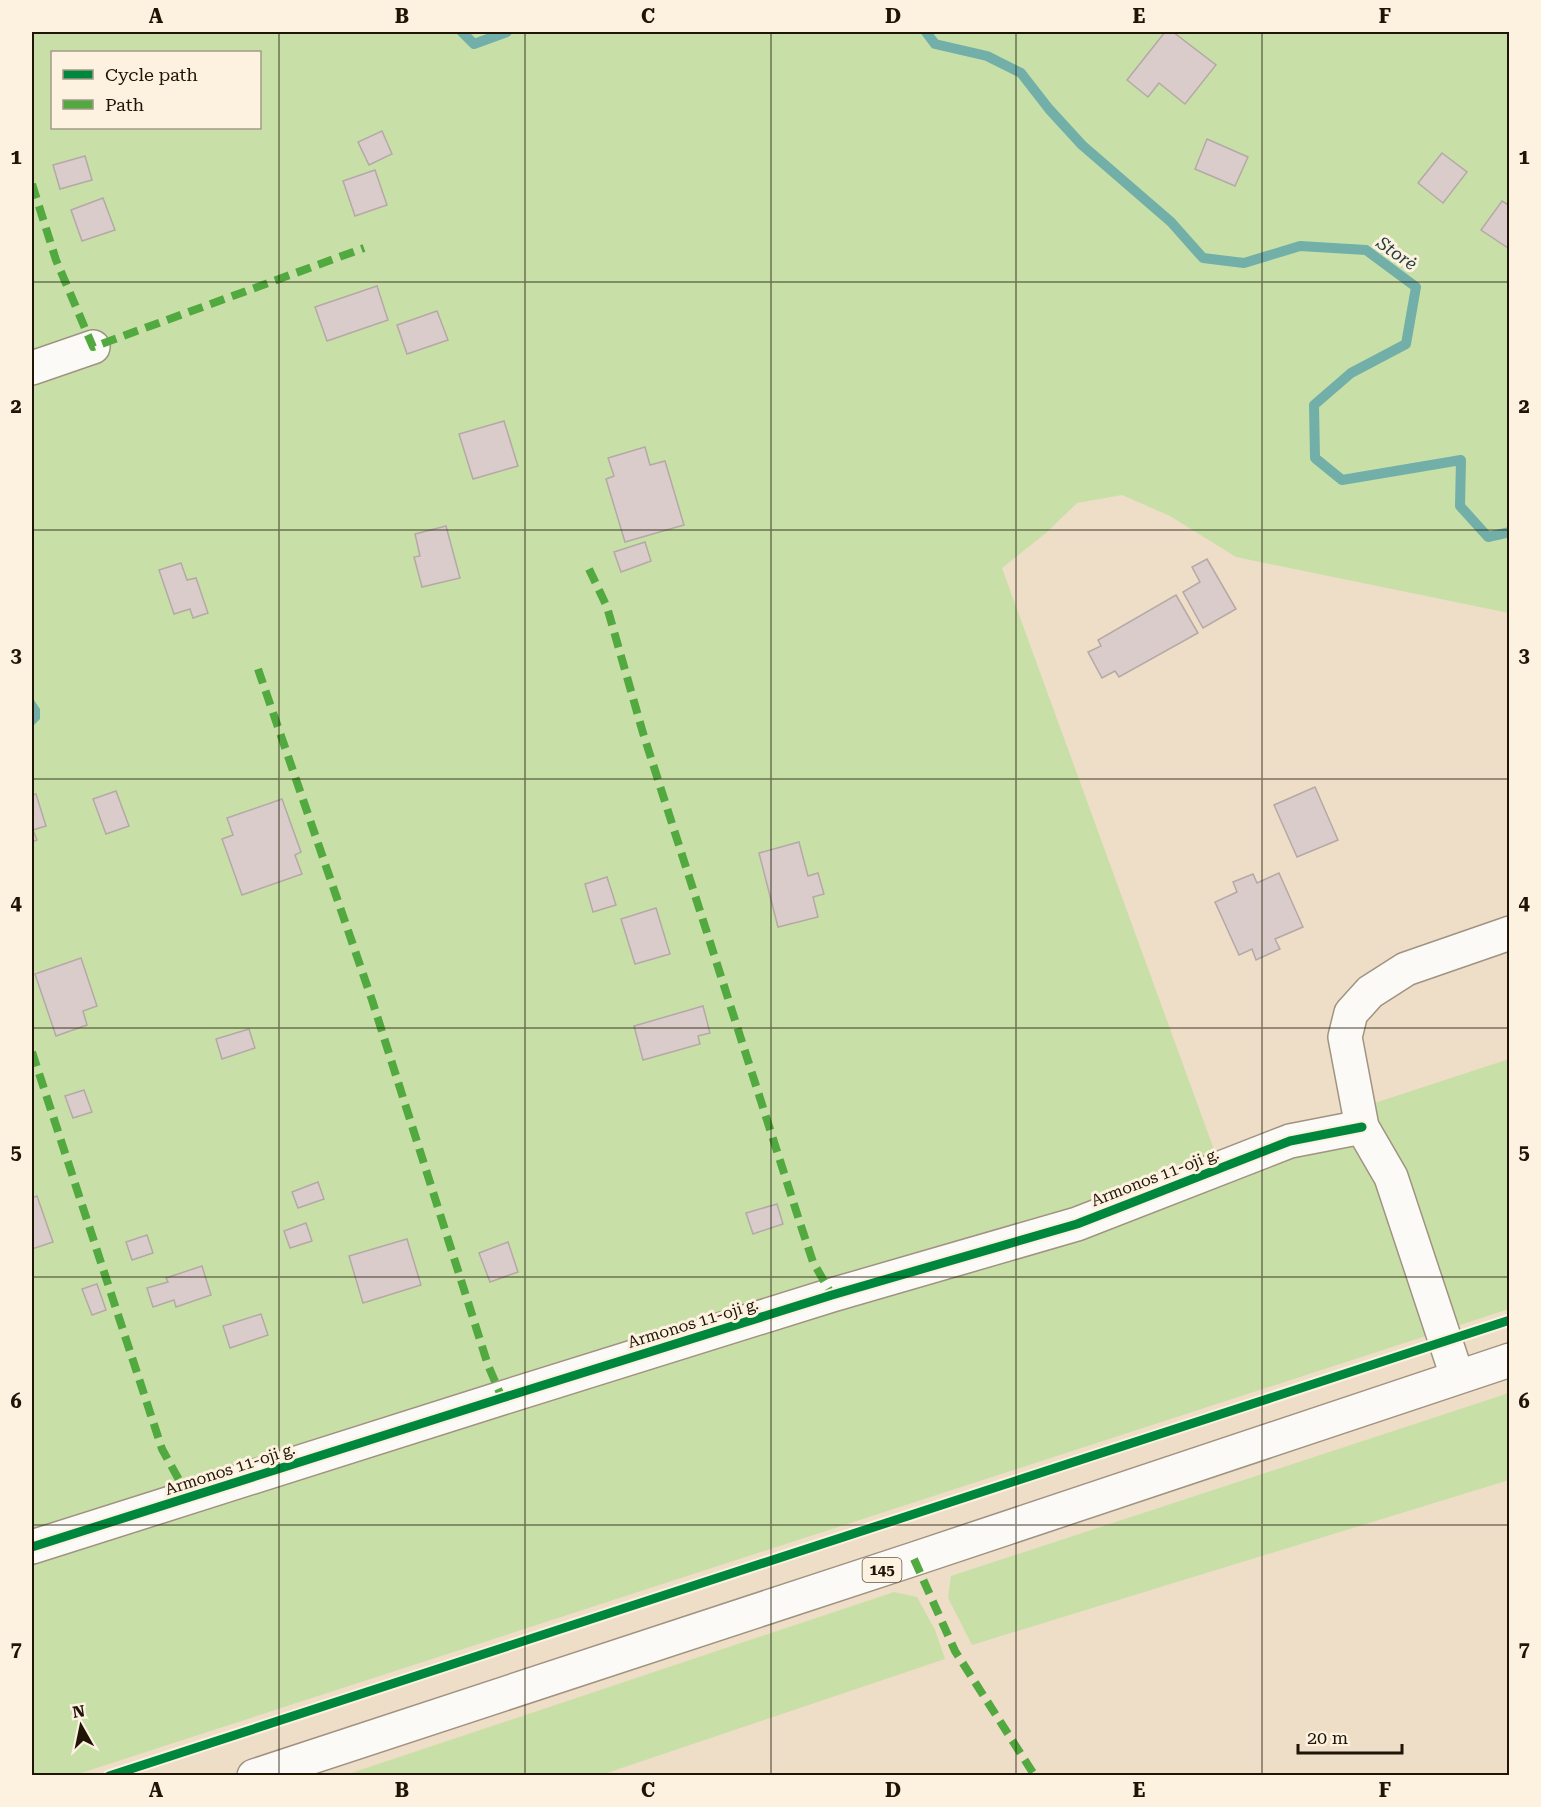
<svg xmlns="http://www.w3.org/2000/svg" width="1541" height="1807" font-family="'Roboto Serif',serif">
	<rect width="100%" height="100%" fill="#eeddc7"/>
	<g fill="#c8e0a7" fill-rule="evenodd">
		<path d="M32 32H1509V613L1236 557 1170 516 1122 495 1077 503 1046 533 1002 568 1216 1155 1509 1059V1309L75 1775 32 1776ZM52 52H260V128H52Z"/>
		<polygon points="1509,1393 1509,1480 972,1645 948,1598 951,1576"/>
		<polygon points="894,1592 917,1597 935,1630 945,1659 601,1775 345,1775"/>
	</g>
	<polygon fill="#71afa8" points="32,697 40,709 40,719 32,727"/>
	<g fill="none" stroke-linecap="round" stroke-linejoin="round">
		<g stroke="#71afa8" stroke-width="10">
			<polyline points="462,32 474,44 507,32"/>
			<polyline points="926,32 935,44 987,56 1021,73 1049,109 1082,145 1171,222 1203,258 1244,263 1300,246 1366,250 1416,287 1406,344 1351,373 1314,405 1315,458 1342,480 1461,460 1460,506 1488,537 1510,532"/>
		</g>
	</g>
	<g fill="#d9ccca" stroke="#b5a9a6" stroke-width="1.5">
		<polygon points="1165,32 1173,32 1216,65 1185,104 1159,83 1148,97 1127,80"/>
		<polygon points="382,131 392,154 369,165 358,142"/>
		<polygon points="1207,139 1248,157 1235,186 1195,169"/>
		<polygon points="1442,153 1467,172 1443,203 1418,183"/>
		<polygon points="85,156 92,180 60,189 53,165"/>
		<polygon points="375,170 387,205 355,216 343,181"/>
		<polygon points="103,198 115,230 82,241 71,210"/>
		<polygon points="1502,201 1510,206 1508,248 1481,230"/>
		<polygon points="377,286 388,320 327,341 315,307"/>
		<polygon points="437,311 448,340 407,354 397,325"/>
		<polygon points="504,421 518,466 473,479 459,434"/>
		<polygon points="645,447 650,465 665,461 684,525 625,542 606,479 614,476 608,458"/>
		<polygon points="446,526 460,578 422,587 414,557 420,556 415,534"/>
		<polygon points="645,542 651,561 621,572 614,552"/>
		<polygon points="1207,559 1236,609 1203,628 1183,592 1200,582 1192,567"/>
		<polygon points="181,563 187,580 196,578 208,613 193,618 190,609 174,614 159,570"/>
		<polygon points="1176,595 1198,633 1119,677 1115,671 1102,678 1088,652 1101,646 1098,640"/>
		<polygon points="1315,787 1338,840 1297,857 1274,805"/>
		<polygon points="116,791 129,826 106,834 93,799"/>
		<polygon points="36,794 46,826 33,830 37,840 32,842 32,795"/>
		<polygon points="282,799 301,852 295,855 302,874 242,895 222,839 233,835 227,818"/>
		<polygon points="799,842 808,876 818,873 824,894 813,897 818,917 778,927 759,853"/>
		<polygon points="1279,873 1303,927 1275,939 1280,949 1256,960 1252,949 1239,955 1215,902 1237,892 1233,882 1253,874 1257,883"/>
		<polygon points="607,877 616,905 593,912 585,884"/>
		<polygon points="656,908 670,954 635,964 621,919"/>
		<polygon points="81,958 97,1006 83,1011 87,1025 56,1036 35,974"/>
		<polygon points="703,1006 710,1033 698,1036 700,1044 643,1060 634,1026"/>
		<polygon points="249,1029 255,1048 222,1059 216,1039"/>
		<polygon points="84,1090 92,1112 73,1118 65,1096"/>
		<polygon points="318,1182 324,1199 298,1208 292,1192"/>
		<polygon points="37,1196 53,1242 32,1249 32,1198"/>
		<polygon points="777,1204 783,1224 753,1234 746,1213"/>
		<polygon points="306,1223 312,1241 290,1248 284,1231"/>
		<polygon points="147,1235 153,1253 132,1260 126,1242"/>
		<polygon points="407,1239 421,1285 363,1303 349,1256"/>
		<polygon points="508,1242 518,1272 490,1282 479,1253"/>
		<polygon points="202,1266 211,1295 176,1307 174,1300 153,1307 147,1288 168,1282 166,1278"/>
		<polygon points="97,1284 106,1310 92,1315 82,1289"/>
		<polygon points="261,1314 268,1335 230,1348 223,1326"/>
	</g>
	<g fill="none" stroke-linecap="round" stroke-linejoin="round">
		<g stroke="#a09382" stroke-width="36">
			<g id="minor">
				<polyline points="32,368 93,347"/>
				<polyline points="1457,1376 1391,1177 1362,1127 1345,1037 1351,1013 1370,992 1406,969 1510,933"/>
				<polyline points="32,1547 502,1398 832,1295 1077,1224 1290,1141 1362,1127"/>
			</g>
		</g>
		<g stroke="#a09382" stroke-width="36">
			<polyline id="primary" points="254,1776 914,1559 1510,1360"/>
		</g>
		<use href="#minor" stroke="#fcfaf7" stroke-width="33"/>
		<use href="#primary" stroke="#fcfaf7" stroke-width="33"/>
		<g stroke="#52a940" stroke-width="8" stroke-dasharray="15 8" stroke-linecap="butt">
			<polyline points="32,184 56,260 93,347 364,248"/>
			<polyline points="589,569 607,607 643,733 800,1223 813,1262 832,1295"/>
			<polyline points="258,669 372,1000 488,1365 502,1398"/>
			<polyline points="32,1052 162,1449 189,1498"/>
			<polyline points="914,1559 955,1651 1035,1776"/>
		</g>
		<g stroke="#fdf1e0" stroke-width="13">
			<g id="cycleway">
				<polyline points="32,1547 502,1398 832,1295 1077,1224 1290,1141 1362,1127"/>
				<polyline points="109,1776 1510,1320"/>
			</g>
		</g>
		<use href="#cycleway" stroke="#00873e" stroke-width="9"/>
	</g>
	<path fill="none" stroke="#1f1506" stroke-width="1.5" stroke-opacity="0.55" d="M279 32V1776M525 32V1776M771 32V1776M1016 32V1776M1262 32V1776M32 282H1510M32 530H1510M32 779H1510M32 1028H1510M32 1277H1510M32 1525H1510"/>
	<g text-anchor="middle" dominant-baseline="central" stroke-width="6" stroke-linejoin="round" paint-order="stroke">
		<rect fill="#fdf1e0" stroke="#625747" stroke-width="1.5" x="862.5" y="1558" width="39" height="24" rx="4.5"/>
		<g font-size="15" font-weight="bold" fill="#1f1506">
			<text x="882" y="1570">145</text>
		</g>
		<g font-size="16" fill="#1f1506" stroke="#fdf1e0">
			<text transform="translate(1155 1177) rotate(-21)">Armonos 11-oji g.</text>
			<text transform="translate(693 1323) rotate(-17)">Armonos 11-oji g.</text>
			<text transform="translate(230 1469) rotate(-18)">Armonos 11-oji g.</text>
		</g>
		<g font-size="18" font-style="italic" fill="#1f3d3d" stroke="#fdf1e0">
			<text transform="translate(1397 253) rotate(35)">Storė</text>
		</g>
	</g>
	<rect width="1541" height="1807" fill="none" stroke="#fdf1e0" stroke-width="66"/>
	<rect x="51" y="51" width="210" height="78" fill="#fdf1e0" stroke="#a49989" stroke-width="1.5"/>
	<rect x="63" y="70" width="30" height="9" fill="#00873e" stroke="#a49989" stroke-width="1.5"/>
	<text x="105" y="81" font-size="18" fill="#1f1506">Cycle path</text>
	<rect x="63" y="100" width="30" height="9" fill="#52a940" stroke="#a49989" stroke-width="1.5"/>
	<text x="105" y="111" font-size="18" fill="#1f1506">Path</text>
	<g transform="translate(81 1726) rotate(351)" stroke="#fdf1e0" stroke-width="4.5" paint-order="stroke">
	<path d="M0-4.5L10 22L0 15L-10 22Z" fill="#1f1506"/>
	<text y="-9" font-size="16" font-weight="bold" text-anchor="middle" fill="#1f1506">N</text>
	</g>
	<path d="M1298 1744v9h104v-9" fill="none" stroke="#1f1506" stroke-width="3"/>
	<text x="1307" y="1744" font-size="18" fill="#1f1506" stroke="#fdf1e0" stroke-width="4.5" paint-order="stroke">20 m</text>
	<rect x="33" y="33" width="1475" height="1741" fill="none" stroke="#1f1506" stroke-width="2"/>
	<g font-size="20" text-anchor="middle" font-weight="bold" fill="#1f1506">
		<text x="156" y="23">A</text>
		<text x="402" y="23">B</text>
		<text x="648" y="23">C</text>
		<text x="893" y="23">D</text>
		<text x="1139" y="23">E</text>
		<text x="1385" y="23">F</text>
		<text x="16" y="164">1</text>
		<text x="1524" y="164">1</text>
		<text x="16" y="413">2</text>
		<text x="1524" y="413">2</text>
		<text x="16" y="662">3</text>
		<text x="1524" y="662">3</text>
		<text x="16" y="910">4</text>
		<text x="1524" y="910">4</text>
		<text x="16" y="1159">5</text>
		<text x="1524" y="1159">5</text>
		<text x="16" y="1408">6</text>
		<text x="1524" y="1408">6</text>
		<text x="16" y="1656">7</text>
		<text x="1524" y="1656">7</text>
		<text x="156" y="1797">A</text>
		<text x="402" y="1797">B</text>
		<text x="648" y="1797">C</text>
		<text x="893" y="1797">D</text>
		<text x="1139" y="1797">E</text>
		<text x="1385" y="1797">F</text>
	</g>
</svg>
